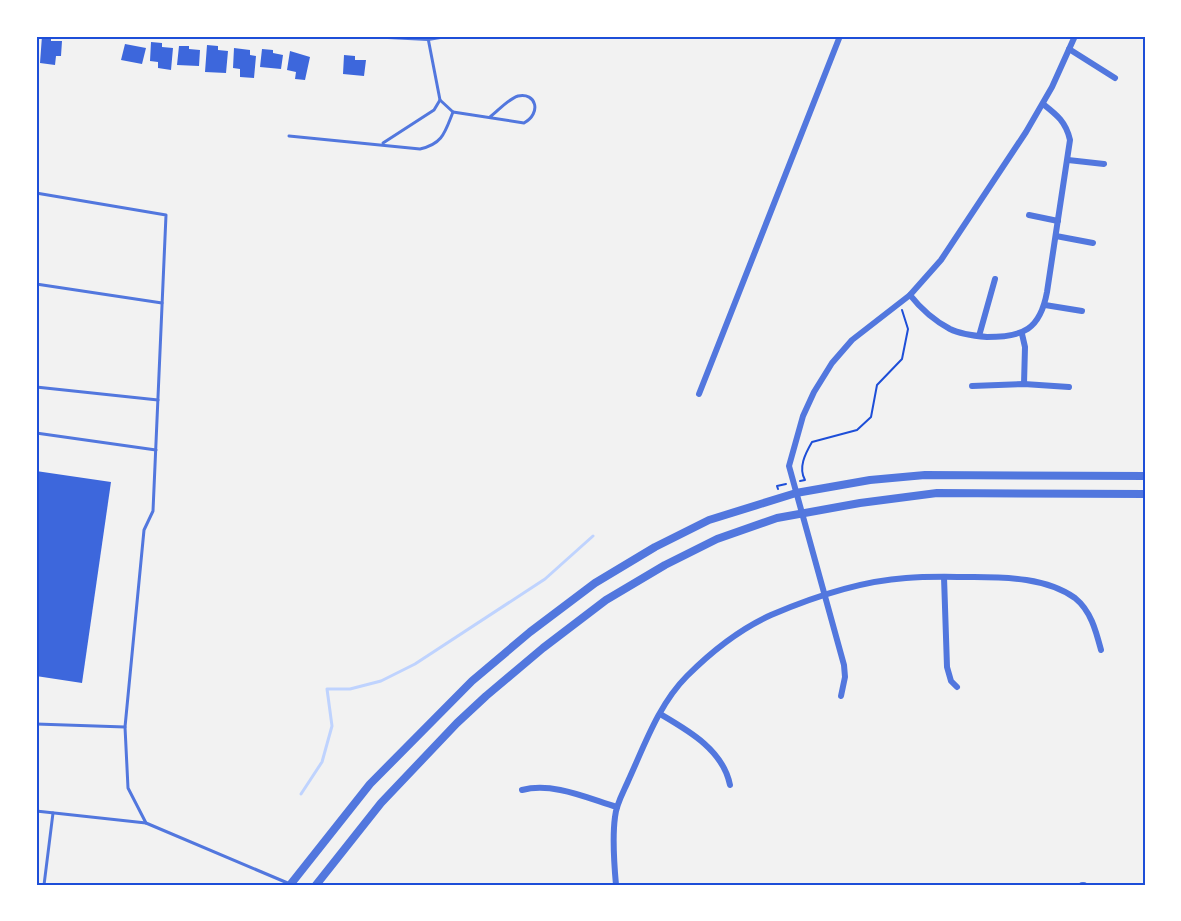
<svg xmlns="http://www.w3.org/2000/svg" width="1181" height="921" font-family="Jost,sans-serif">
	<rect width="100%" height="100%" fill="#f2f2f2"/>
	<g fill="none" stroke-linecap="round" stroke-linejoin="round">
		<polyline stroke="#bfd3fe" stroke-width="3" points="301,794 322,762 332,726 327,689 350,689 381,681 415,664 545,579 593,536"/>
	</g>
	<g fill="#3d67dc">
		<polygon points="42,36 51,36 51,41 62,41 61,56 56,56 55,65 40,63"/>
		<polygon points="151,42 162,43 162,47 173,48 171,70 158,68 158,62 150,61"/>
		<polygon points="125,44 146,48 142,64 121,60"/>
		<polygon points="207,45 218,46 218,50 228,51 226,73 205,72"/>
		<polygon points="179,46 189,46 189,49 200,50 199,66 177,65"/>
		<polygon points="234,48 250,50 250,55 256,56 254,78 240,77 240,69 233,68"/>
		<polygon points="262,49 273,50 273,53 283,55 281,69 260,67"/>
		<polygon points="290,51 310,57 305,80 295,79 296,72 287,70"/>
		<polygon points="344,55 355,56 355,60 366,60 364,76 343,74"/>
		<polygon points="36,471 111,482 82,683 36,676"/>
	</g>
	<g fill="none" stroke-linecap="round" stroke-linejoin="round">
		<g stroke="#1d4ed8" stroke-width="2">
			<path d="M800 481 805 480C798 468 805 454 812 442L857 430 871 417 877 385 902 359 908 329 902 310"/>
			<polyline points="778,489 777,486 786,484"/>
		</g>
		<g stroke="#5277de" stroke-width="3">
			<path d="M453 112 524 123C542 113 536 92 518 96 508 99 498 111 490 117"/>
			<path d="M289 136 420 149C443 144 445 132 453 112L440 100 428 38"/>
			<polyline points="383,143 434,110 440,100"/>
			<polyline points="36,193 166,215 153,511 144,530 125,727"/>
			<polyline points="36,284 162,303"/>
			<polyline points="36,387 158,400"/>
			<polyline points="36,433 156,450"/>
			<polyline points="36,724 125,727 128,788 146,823 290,884"/>
			<polyline points="36,811 146,823"/>
			<polyline points="44,885 53,813"/>
		</g>
		<g stroke="#5277de" stroke-width="6">
			<polyline points="388,36 428,38 440,36"/>
			<polyline points="1069,49 1115,78"/>
			<polyline points="1068,160 1104,164"/>
			<polyline points="1029,215 1058,221"/>
			<polyline points="1056,236 1093,243"/>
			<path d="M910 295C921 309 935 321 950 329 960 334 976 336 987 337 1023 337 1040 330 1047 292L1070 140C1066 122 1057 115 1043 104"/>
			<polyline points="1045,305 1082,311"/>
			<polyline points="1022,334 1025,347 1024,384"/>
			<polyline points="979,336 995,279"/>
			<polyline points="972,386 1024,384 1069,387"/>
			<polyline points="699,394 840,36"/>
			<polyline points="944,577 947,667 951,681 957,687"/>
			<polyline points="841,696 845,677 844,665 789,466 803,416 814,392 832,363 852,340 910,295 941,260 1026,132 1052,87 1075,36"/>
			<path d="M660 714C689 731 723 750 730 785"/>
			<path d="M522 790C553 782 587 798 617 807"/>
			<path d="M616 885C614 863 612 839 615 817 616 804 624 791 629 779 645 744 659 704 687 676 711 652 740 629 771 615 813 597 861 581 906 578 929 576 952 577 974 577 1007 577 1047 578 1075 598 1091 611 1096 631 1101 650"/>
			<polyline points="1082,885 1084,885"/>
		</g>
		<g stroke="#5277de" stroke-width="8">
			<polyline points="290,885 370,784 472,681 530,632 595,583 655,547 709,520 796,493 870,480 925,475 1145,476"/>
			<polyline points="316,885 381,803 457,723 486,696 543,648 606,600 665,565 717,539 777,518 860,503 937,493 1145,494"/>
		</g>
	</g>
	<rect width="1181" height="921" fill="none" stroke="#ffffff" stroke-width="75"/>
	<rect x="38" y="38" width="1106" height="846" fill="none" stroke="#1d4ed8" stroke-width="2"/>
</svg>
